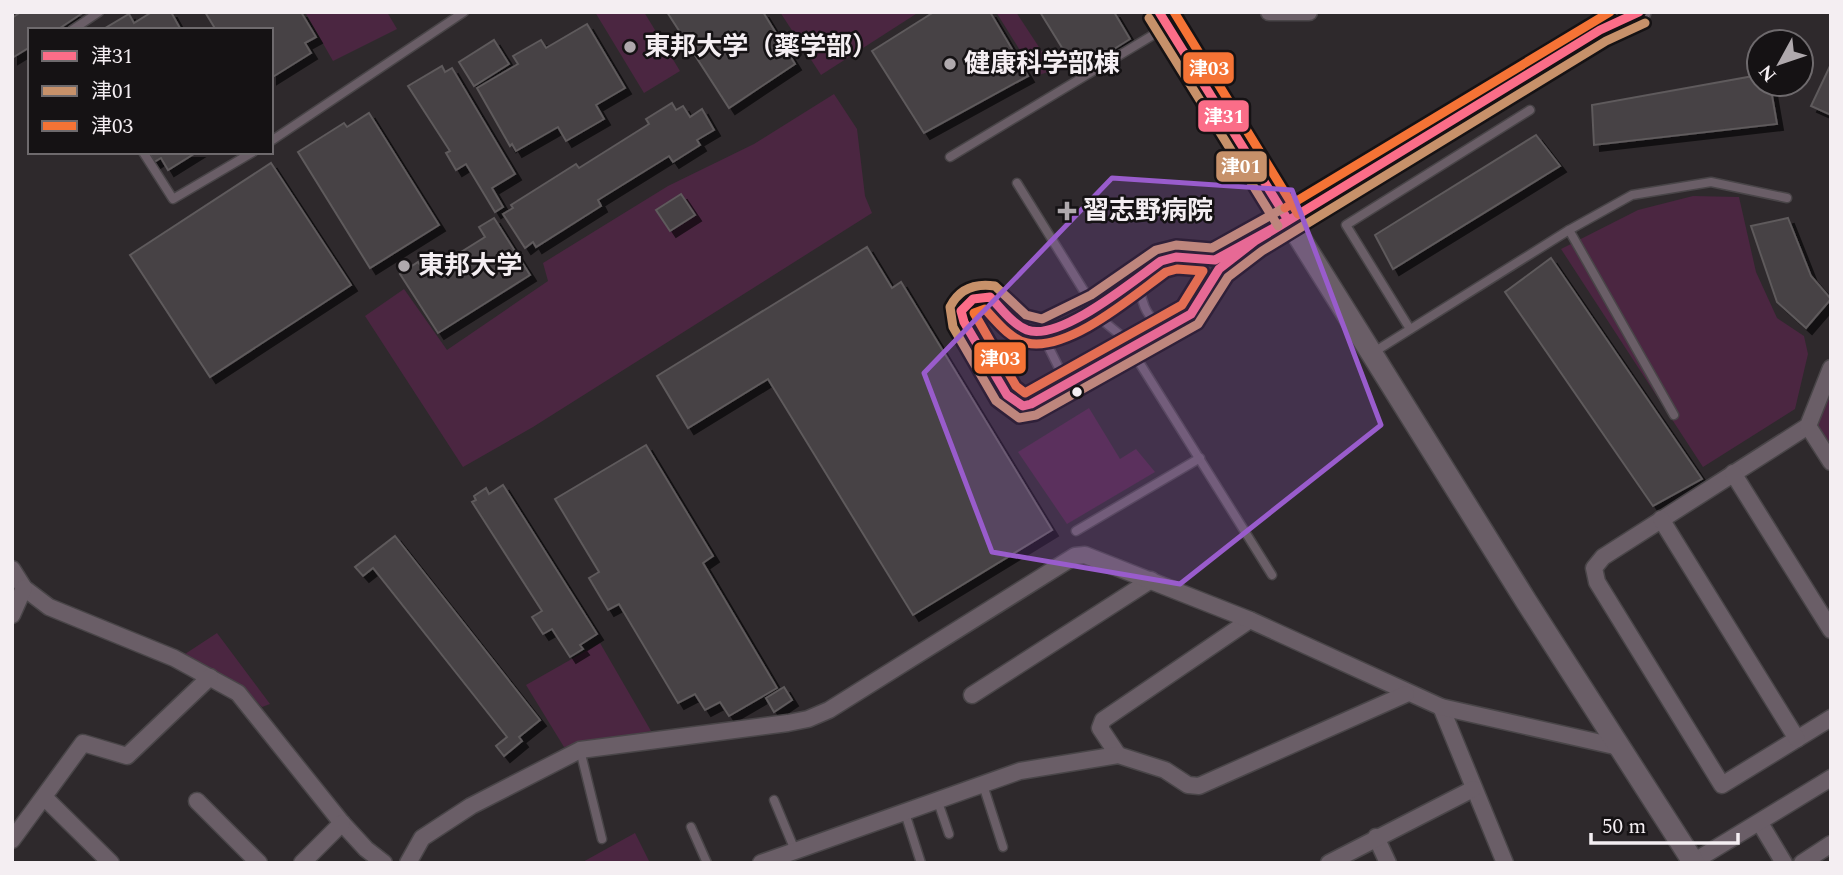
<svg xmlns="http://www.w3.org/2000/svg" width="1843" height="875" font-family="Spectral,'Noto Sans JP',serif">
	<defs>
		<filter id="shadow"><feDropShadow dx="6" dy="6" stdDeviation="0" flood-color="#0009"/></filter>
	</defs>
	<rect width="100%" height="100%" fill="#2e292c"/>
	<g fill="#4b2641">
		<polygon points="305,12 387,12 397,29 333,61"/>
		<polygon points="595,12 644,12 680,71 644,93"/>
		<polygon points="780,12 919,12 821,75"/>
		<polygon points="996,12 1016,12 1054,70 1036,76"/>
		<polygon points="834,94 857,129 865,196 872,213 533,427 463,467 365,316 404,289 447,350 548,281 543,263 668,186 754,144"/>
		<polygon points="1693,196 1739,197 1756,272 1777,318 1804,336 1808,354 1795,409 1703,467 1561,249 1638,210"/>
		<polygon points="1831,380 1831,459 1808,426"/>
		<polygon points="1089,408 1120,459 1136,449 1155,472 1067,524 1018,452"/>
		<polygon points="217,633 270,704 262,707 245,689 185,654"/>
		<polygon points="600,643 651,731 564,747 526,685"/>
		<polygon points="635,833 650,863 581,863"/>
	</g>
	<g fill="#464244" stroke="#5e5a5c" stroke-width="2" filter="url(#shadow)">
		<polygon points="21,12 84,12 57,30 30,30 30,47 12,58 12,18"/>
		<polygon points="152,12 171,12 181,30 102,30 129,14 134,23"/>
		<polygon points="205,12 301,12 316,37 305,43 311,53 271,78 271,30 216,30"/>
		<polygon points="667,12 763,12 795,64 729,108"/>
		<polygon points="934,12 990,12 1028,76 924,133 872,51"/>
		<polygon points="1040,12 1114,12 1130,39 1077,72"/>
		<polygon points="587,24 625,88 596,105 604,119 566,141 558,127 516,151 512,144 510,146 477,88 518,64 513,56 541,40 546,48"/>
		<polygon points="494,40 509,64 474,86 459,62"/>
		<polygon points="1831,64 1831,115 1811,106"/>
		<polygon points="442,66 445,72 452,68 515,174 492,188 503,207 495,212 466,164 456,170 446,153 450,151 408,86"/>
		<polygon points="1759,75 1759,84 1770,84 1777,124 1594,145 1592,105"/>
		<polygon points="672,103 676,110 683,106 690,117 702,109 714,130 697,140 700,145 673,162 669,156 598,200 601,206 536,247 533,242 525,248 503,214 513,208 511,205 576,164 579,168 649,124 646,119"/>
		<polygon points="369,113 439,225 370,268 298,152 344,123 347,127"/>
		<polygon points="1536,135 1560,166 1393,269 1375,235"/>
		<polygon points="149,152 197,152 168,170 161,158 154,162"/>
		<polygon points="271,163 351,285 210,377 130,255"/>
		<polygon points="681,194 695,215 670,231 656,210"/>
		<polygon points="494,218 530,275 438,333 400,274 418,262 426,274 485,237 479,227"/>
		<polygon points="1788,218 1811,276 1831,299 1806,328 1777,302 1751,226"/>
		<polygon points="867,247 892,288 901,282 1052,530 913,615 768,379 688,428 657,376"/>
		<polygon points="1551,258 1702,479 1653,506 1505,292"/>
		<polygon points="646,445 713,556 703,563 777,688 729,716 720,702 705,710 695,694 678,703 619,604 608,610 589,578 599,572 555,499"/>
		<polygon points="503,485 597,634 580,645 583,649 570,657 552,629 543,634 532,617 542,611 472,502 476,500 474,496 486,488 489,494"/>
		<polygon points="395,536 540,720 519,737 522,741 504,756 496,746 507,737 373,568 363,576 355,567"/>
		<polygon points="784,687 792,700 774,712 766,698"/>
	</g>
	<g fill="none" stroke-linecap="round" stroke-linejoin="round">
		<g stroke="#494548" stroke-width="11">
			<g id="service">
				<polyline points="72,30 99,12"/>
				<polyline points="271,141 464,12"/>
				<polyline points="143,152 173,199 253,152"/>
				<polyline points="950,157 1168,26"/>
				<polyline points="1017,183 1102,320 1124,338 1272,575"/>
				<path d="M1288 220 1255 241 1219 269 1191 314 1031 404 1023 406 1007 395 964 322 961 311C968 298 977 297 990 297 1002 308 1014 327 1031 331 1060 339 1135 278 1161 261L1176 257 1215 260Z"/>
				<polyline points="1569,230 1674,415"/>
				<path d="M1141 274C1137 292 1145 327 1170 324"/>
				<polyline points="1410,329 1346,225 1530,110"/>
				<polyline points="1041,332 1067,384"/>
				<polyline points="1374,352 1569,230 1632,195 1711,182 1787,198"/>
				<polyline points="1076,531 1200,458"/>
				<polyline points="580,750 602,839"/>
				<polyline points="983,785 1003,847"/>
				<polyline points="774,800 794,848"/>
				<polyline points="938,802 949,834"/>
				<polyline points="905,813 921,863"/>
				<polyline points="691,827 707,863"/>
			</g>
		</g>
		<g stroke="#494548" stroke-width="19">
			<g id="minor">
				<polyline points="1269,12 1309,12"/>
				<polyline points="1831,368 1808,426 1603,557 1594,568 1597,582 1722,785 1831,718"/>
				<polyline points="1808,426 1831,462"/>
				<polyline points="1733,473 1831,630"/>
				<polyline points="1661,519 1797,739"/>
				<polyline points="12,569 24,588 49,607 174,658 238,693 342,823 366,849 384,863"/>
				<polyline points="12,615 24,588"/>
				<polyline points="972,695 1151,580"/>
				<polyline points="1441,707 1505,863"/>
				<polyline points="1118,755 1100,728 1103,720 1250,620"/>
				<polyline points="44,797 111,863"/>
				<polyline points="197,801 259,863"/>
				<polyline points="1760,823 1784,863"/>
				<polyline points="1376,837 1388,863"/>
				<polyline points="12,840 83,743 127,756 210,677"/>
				<polyline points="1693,862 1831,778"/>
				<polyline points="302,863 342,823"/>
				<polyline points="408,863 422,838 471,806 580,750 788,723 808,719 829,710 1075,556 1085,555 1250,620 1441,707 1619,747"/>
				<polyline points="761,863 1020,771 1118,755 1165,770 1188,785 1199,786 1406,694"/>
				<polyline points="1329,863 1473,789"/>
				<polyline points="1802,863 1831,844"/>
			</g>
		</g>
		<g stroke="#494548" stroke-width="24">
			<g id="tertiary">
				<polyline points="1159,12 1526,601 1694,863"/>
				<polyline points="1288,220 1600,30 1640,12"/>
			</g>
		</g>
		<use href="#service" stroke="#6a5e67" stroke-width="8"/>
		<use href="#minor" stroke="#6a5e67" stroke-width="16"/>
		<use href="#tertiary" stroke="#6a5e67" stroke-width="21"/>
		<g stroke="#151214" stroke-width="14">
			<g id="bus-1">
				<polyline points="1159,12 1288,220"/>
				<path d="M1288 220 1215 260 1176 257 1161 261C1134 280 1060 342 1027 330 1012 324 1001 308 990 297L973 299 961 311 964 322 1007 395 1023 406 1031 404 1191 314 1219 269 1255 241 1600 30 1639 12"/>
			</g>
		</g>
		<g stroke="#151214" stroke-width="14">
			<g id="bus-2">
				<polyline points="1149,18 1278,226"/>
				<path d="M1282 209 1212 248 1176 245 1156 250 1091 295 1042 319 1026 315 995 286C975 283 959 289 950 307L953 327 996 401 1019 418 1036 415 1198 324 1228 277 1262 251 1606 41 1645 23"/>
			</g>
		</g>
		<g stroke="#151214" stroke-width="14">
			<g id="bus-3">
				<polyline points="1174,12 1298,214"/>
				<polyline points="1285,208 1610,12"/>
				<path d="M1177 269 1203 271 1182 305 1025 393 1016 386 974 313 985 309C997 322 1010 339 1027 343 1069 352 1134 295 1166 272Z"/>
			</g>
		</g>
		<use href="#bus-1" stroke="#fb6d88" stroke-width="9"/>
		<use href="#bus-2" stroke="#c7916a" stroke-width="9"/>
		<use href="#bus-3" stroke="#f57335" stroke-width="9"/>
	</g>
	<path fill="#995ccc" fill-opacity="0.2" stroke="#995ccc" stroke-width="5" stroke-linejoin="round" d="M1112 178 1292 190 1381 425 1180 584 992 552 924 373Z"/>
	<g fill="#afa9ad" stroke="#151214" stroke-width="2.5">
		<circle cx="630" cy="47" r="7"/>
		<circle cx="950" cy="64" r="7"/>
		<path d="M1063.5 200.5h7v7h7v7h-7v7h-7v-7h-7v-7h7z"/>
		<circle cx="404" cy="266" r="7"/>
	</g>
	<circle fill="#f4eef2" stroke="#151214" stroke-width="2.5" cx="1077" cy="392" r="6"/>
	<g text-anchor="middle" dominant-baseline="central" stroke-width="5" stroke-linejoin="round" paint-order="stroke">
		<g font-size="26" font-weight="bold" fill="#f4eef2" stroke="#151214" text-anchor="start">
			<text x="644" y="47">東邦大学（薬学部）</text>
			<text x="964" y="64">健康科学部棟</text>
			<text x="1083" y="211">習志野病院</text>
			<text x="418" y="266">東邦大学</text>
		</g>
	</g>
	<g stroke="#151214" stroke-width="2.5">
		<rect x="1182" y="51" width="53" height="34" rx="7" fill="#f57335"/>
		<rect x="1197" y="99" width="53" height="34" rx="7" fill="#fb6d88"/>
		<rect x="1215" y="150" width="53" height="33" rx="7" fill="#c7916a"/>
		<rect x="973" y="341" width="54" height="34" rx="7" fill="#f57335"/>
	</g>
	<g font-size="19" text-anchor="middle" font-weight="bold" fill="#fff">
		<text x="1209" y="75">津03</text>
		<text x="1224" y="123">津31</text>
		<text x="1241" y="173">津01</text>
		<text x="1000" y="365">津03</text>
	</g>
	<rect width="1843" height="875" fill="none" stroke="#f4eef2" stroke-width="28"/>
	<rect x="28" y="28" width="245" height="126" fill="#151214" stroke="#6e6a6d" stroke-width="2"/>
	<rect x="42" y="51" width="35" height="10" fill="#fb6d88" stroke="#6e6a6d" stroke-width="2"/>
	<text x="91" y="63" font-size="21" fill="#f4eef2">津31</text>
	<rect x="42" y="86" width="35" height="10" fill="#c7916a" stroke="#6e6a6d" stroke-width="2"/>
	<text x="91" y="98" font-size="21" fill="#f4eef2">津01</text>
	<rect x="42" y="121" width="35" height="10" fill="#f57335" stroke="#6e6a6d" stroke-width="2"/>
	<text x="91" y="133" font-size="21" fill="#f4eef2">津03</text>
	<g transform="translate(1780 63) rotate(230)"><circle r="33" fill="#151214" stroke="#6e6a6d" stroke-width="2"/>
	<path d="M0-5L12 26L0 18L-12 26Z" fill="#afa9ad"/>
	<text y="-10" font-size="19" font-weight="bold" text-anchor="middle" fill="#f4eef2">N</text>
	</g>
	<path d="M1591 833v10h147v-10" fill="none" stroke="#f4eef2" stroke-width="3.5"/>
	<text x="1602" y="833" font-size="21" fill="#f4eef2" stroke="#151214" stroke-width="5" paint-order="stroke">50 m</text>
</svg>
